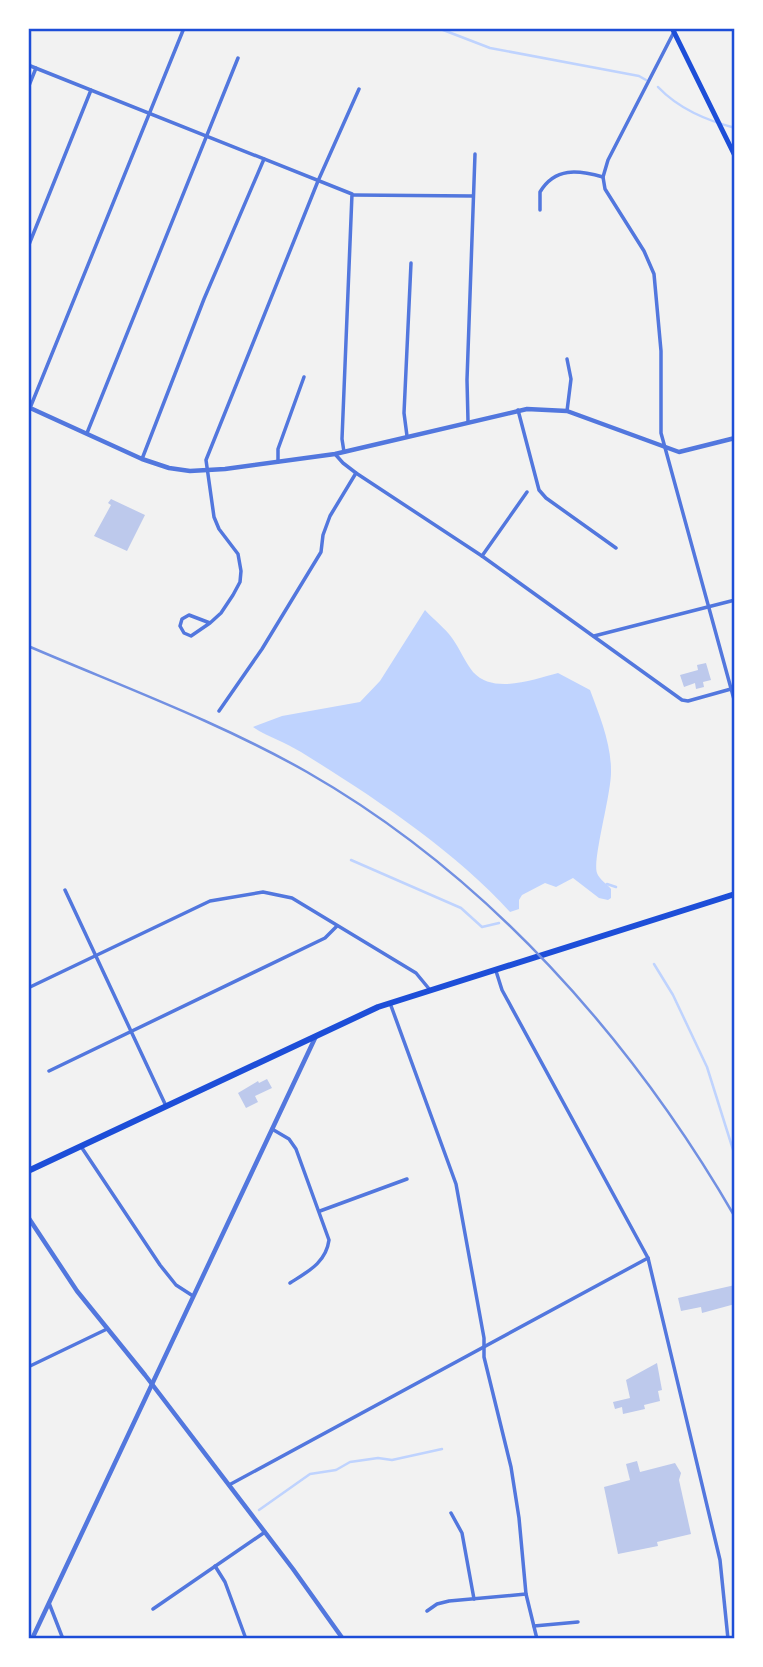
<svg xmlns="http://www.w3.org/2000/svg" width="763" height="1667" font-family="Mulish,sans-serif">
	<rect width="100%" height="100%" fill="#f2f2f2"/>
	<path fill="#bfd3fe" d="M425 610C434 620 445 628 452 638 460 649 465 662 473 672 494 695 534 679 558 673L590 690C599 714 611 743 611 770 612 792 592 860 597 873 599 879 607 884 611 889V898L608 900 599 898 573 878 556 887 545 883 522 895 519 900V909L510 912C454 850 372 796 301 752 285 742 268 737 253 727L282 716 360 702 380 681Z"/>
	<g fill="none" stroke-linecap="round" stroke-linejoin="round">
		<g stroke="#bfd3fe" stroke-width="2.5">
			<polyline points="438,28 490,48 639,76 646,80"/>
			<path d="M658 87C679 109 706 120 735 128"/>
			<polyline points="351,860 461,908 482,927 499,923"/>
			<polyline points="607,884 616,887"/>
			<polyline points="654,964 673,995 707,1067 735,1156"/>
			<polyline points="259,1510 310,1474 336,1470 350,1462 378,1458 392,1460 442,1449"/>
		</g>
	</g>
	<g fill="#bdc9ec">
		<polygon points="111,499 145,515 127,551 94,536 111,505 108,503"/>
		<polygon points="706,663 711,680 703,682 704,687 696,689 695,683 684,687 680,675 698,670 697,665"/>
		<polygon points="267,1079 272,1088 255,1096 258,1102 246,1108 238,1093 258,1081 259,1083"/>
		<polygon points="735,1285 735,1304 702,1313 701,1307 681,1311 678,1298"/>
		<polygon points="657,1363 662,1390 658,1391 660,1401 644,1405 645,1409 623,1414 622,1407 615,1409 613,1402 630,1398 626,1380"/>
		<polygon points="637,1461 640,1472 675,1463 681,1473 679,1480 691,1534 657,1542 658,1546 618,1554 604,1487 630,1480 626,1464"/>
	</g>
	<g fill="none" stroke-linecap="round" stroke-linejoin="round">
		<g stroke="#5277de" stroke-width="3.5">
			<polyline points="676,28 608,160 603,177 605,189 644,251 654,274 661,351 661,433 735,703"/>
			<polyline points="28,65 352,194 342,439 344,452"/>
			<polyline points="28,88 36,68"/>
			<polyline points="353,195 473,196"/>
			<path d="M540 210V192C555 167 578 170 603 177"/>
			<polyline points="28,247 91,90"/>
			<polyline points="567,359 571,379 567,411"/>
			<polyline points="30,408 184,28"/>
			<polyline points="518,410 539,490 546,498 616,548"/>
			<polyline points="468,421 467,380 475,154"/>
			<polyline points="87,433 238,58"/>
			<polyline points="407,436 404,413 411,263"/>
			<polyline points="335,454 343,463 356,473 482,556 682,700 688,701 731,689"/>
			<polyline points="142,459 204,299 264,159"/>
			<polyline points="278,462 278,449 304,377"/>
			<polyline points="482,556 527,492"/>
			<polyline points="210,623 191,636 184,633 180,626 182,619 189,615 210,623 221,613 233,595 240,582 241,571 238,554 219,529 214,517 206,460 318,181 359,89"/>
			<polyline points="594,636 735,600"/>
			<polyline points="219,711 262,649 321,552 323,535 330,516 356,473"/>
			<polyline points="65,890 166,1106"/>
			<polyline points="28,988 210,901 263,892 292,898 416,973 430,990"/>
			<polyline points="390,1003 456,1184 484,1338 484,1357 511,1467 519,1518 526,1594 537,1639"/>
			<polyline points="49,1071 325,938 337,926"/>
			<path d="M272 1129 289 1139 296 1149 329 1240C326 1263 307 1272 290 1283"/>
			<polyline points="82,1148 160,1265 176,1285 193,1296"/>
			<polyline points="320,1211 407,1179"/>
			<polyline points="648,1258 720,1560 728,1639"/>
			<polyline points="28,1367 107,1329"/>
			<polyline points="229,1485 648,1258 502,990 496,971"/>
			<polyline points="451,1513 462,1533 474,1599"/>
			<polyline points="215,1566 225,1582 246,1639"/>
			<polyline points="49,1603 63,1639"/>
			<polyline points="153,1609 265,1532"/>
			<polyline points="427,1611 437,1604 449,1601 526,1594"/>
			<polyline points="534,1626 578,1622"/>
		</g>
		<g stroke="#5277de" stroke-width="4.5">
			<polyline points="28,407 142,459 169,468 190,471 225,469 335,454 527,409 567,411 679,452 735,438"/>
			<polyline points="28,1217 77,1291 145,1375 293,1569 343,1639"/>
			<polyline points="32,1639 316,1036"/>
		</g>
		<polyline stroke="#1d4ed8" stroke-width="5" points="672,28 735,156"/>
		<polyline stroke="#1d4ed8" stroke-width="6" points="28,1171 378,1007 735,894"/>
		<path stroke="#7290e2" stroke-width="2.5" d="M28 646C121 686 219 722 307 772 487 875 632 1039 735 1217"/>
	</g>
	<rect width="763" height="1667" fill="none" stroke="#ffffff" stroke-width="60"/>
	<rect x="30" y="30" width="703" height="1607" fill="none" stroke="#1d4ed8" stroke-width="2.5"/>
</svg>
